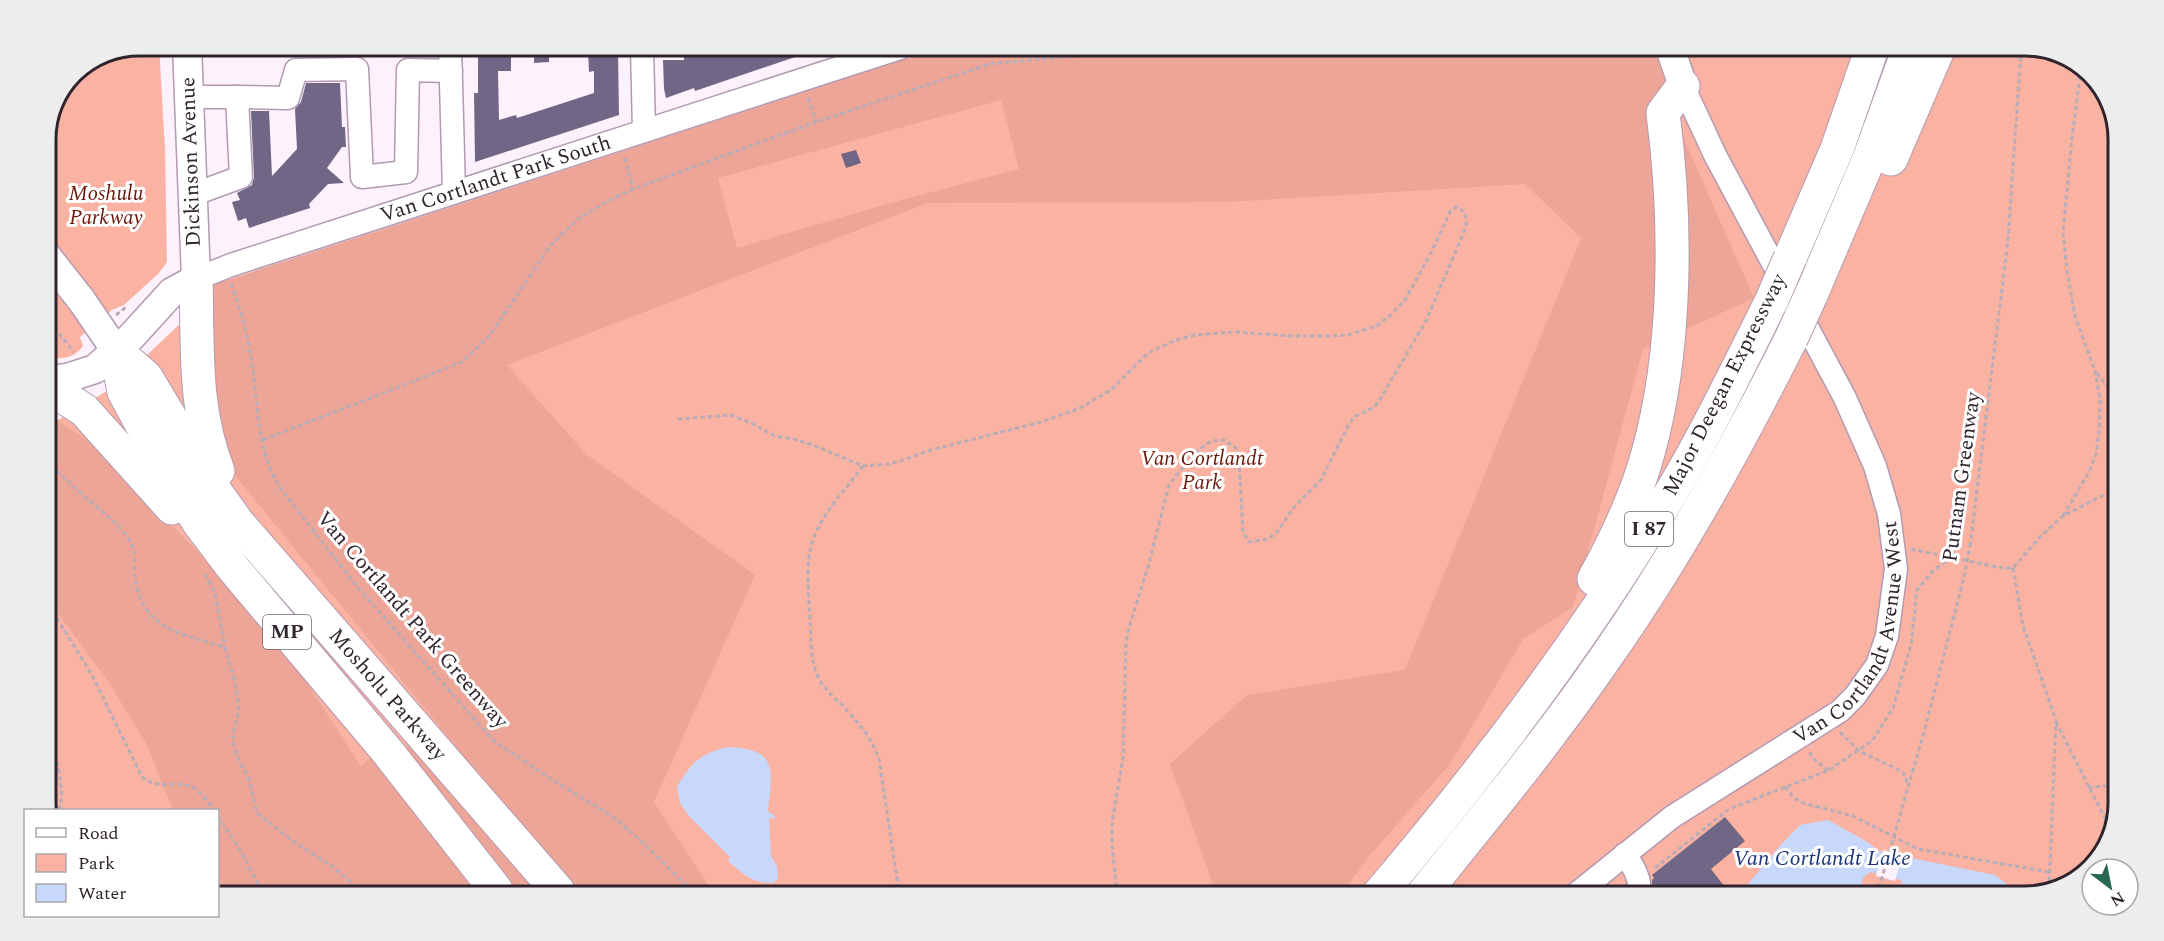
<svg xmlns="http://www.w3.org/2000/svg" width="2164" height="941" font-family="Spectral,serif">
	<rect width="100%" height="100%" fill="#fdf2fc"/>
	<g fill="#fab2a3">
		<path d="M139 45H159L165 149 167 262 158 274 124 305 112 310 80 337 83 346C73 360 61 358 45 359V133L73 72Z"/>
		<polygon points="939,48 2061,52 2100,82 2119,133 2112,838 2078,880 2026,896 218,889 218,810 46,810 45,412 58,420 112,388 184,320"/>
	</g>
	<path fill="#eca596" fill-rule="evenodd" d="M939 48 1654 51 1684 139 1754 298 1643 349 1573 607 1523 639 1450 764 1372 853 1341 894 1216 893 1170 764 1247 695 1405 670 1581 238 1525 184 1227 202 928 203 507 365 586 454 755 575 654 802 712 891 221 889 218 884V810H173L146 743 106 678 59 615 45 558V412L87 440 194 548 296 666 361 766 382 748 454 744 237 478 214 418 205 287ZM1001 100 1019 169 887 204 737 248 718 178Z"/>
	<g fill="#c7d8fc">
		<path d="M727 747C779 749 772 769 768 811L776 817 769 819 771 856 777 866 778 878 774 883C753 884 743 874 728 861L730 857 689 816 680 803 677 787C691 763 700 754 727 747Z"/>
		<polygon points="1828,820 1864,840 1881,852 1995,875 2022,896 1904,896 1901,880 1870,872 1863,878 1861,888 1864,895 1739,895 1777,849 1800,825"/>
	</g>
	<polygon fill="#fdf2fc" points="1883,850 1902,855 1895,881 1876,876"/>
	<g fill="#6f6785">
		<polygon points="684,47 816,47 816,50 695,91 694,88 666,98 664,89 663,60 684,60"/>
		<polygon points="549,48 549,62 534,63 534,49"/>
		<polygon points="618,50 619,115 475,162 474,93 478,93 478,55 511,55 511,71 498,71 499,120 516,115 517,118 594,93 594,71 589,72 588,51"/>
		<polygon points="306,83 340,83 342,127 345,127 346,147 342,147 327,168 344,183 328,184 309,204 310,208 249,228 246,218 238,221 232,202 240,200 237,193 252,185 254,177 251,111 269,111 272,176 297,149 295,109 301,102"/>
		<polygon points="856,150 861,163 846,168 841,154"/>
		<polygon points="1725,817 1745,841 1711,869 1731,895 1693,895 1688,888 1679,895 1653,895 1652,880 1654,878 1652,875"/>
	</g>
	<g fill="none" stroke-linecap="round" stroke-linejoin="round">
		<g stroke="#b499b2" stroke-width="25">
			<g id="minor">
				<polyline points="450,46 454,192"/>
				<polyline points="642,47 644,131"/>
				<polyline points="189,97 237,97 241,177 192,195"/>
				<polyline points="237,97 288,98 296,70 357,69 362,177 406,172 408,70 451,71"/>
				<path id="s1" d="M196 279 231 265 900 48"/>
				<path d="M1625 854C1633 866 1642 880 1639 895"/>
				<path id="s2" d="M1576 894 1672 817 1840 711 1855 696 1877 665 1887 636 1896 569 1889 514 1875 466 1845 398 1715 155 1683 86"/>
			</g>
		</g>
		<g stroke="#b499b2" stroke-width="31">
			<g id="major">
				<polyline points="1671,51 1683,86"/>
				<polyline points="45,254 82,301 116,351"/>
				<polyline points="45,380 67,378 95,369 131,337 172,292 196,279 187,45"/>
			</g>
		</g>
		<g stroke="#b499b2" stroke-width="35">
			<g id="highway">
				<polyline points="1891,159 1937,52"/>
				<polyline points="1790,258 1837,149 1871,51"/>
				<path d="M196 279C198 346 193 408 218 471"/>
				<polyline points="1811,295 1869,159 1908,51"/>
				<path id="s3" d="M116 351 146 377 208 481 238 523 558 891"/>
				<polyline points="116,351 124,392 169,475 199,523 233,568 387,751 496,890"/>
				<polyline points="45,385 84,410 172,508"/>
				<path d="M1594 579C1616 539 1636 498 1648 453 1677 350 1677 220 1663 113L1683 86"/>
				<path d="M1379 894C1487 767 1587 635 1672 491 1708 430 1739 366 1771 302"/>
				<path d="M1423 894C1486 816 1549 740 1606 657 1677 556 1736 449 1791 339"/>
			</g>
		</g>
		<g stroke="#b8adb7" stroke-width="3" stroke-dasharray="4.5 3" stroke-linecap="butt">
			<polyline points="808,98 816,122"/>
			<polyline points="625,158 633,189"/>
			<path d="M231 284C241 310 248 336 252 364 258 404 257 454 281 489L359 589 493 740 551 779 612 816 641 841 692 891"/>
			<polyline points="116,315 126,307"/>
			<polyline points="45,316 74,352"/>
			<polyline points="45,337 61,338"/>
			<polyline points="2097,373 2116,398"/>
			<path d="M678 419 731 415 749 422 775 436 793 439 813 445 863 466 889 464 906 459 931 450 1041 422 1078 409 1111 390 1148 353 1176 340 1195 335 1235 332 1293 336H1330L1348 335 1376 326 1391 315 1405 300 1432 251 1451 210 1456 207C1466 211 1467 217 1466 227L1426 321 1379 401 1373 408 1354 417 1348 426 1321 480 1294 507 1277 532 1268 539 1249 542 1243 532 1239 461 1236 448 1224 440 1211 441 1194 453 1169 485 1148 567 1130 624 1126 642 1123 758 1112 822V846L1117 893"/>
			<polyline points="263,440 462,362 490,335 551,245 578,219 606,202 633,189 816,122 990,64 1148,49"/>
			<path d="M45 461C60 473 73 486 87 499 100 510 117 522 127 537 139 553 133 559 135 576 141 629 181 634 225 647L234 678 239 708 233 736 234 746 239 761 249 779 257 813 294 842 332 866 360 890"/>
			<path d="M863 466C844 492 816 519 810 551 806 573 809 598 810 620 811 639 810 662 819 679 824 688 832 696 840 703 856 720 871 736 879 759L899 892"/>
			<polyline points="2063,516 2089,472 2096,454 2099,432 2100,399 2095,371 2075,316 2067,272 2063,232 2072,137 2081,68"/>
			<polyline points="1970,546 2008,240 2021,52"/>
			<polyline points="1911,549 2002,568 2013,568 2043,534 2063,516 2115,489"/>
			<polyline points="2013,568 2023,626 2056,720 2049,889"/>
			<polyline points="205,574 215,593 225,647"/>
			<path d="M45 599 92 675 142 777C161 792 176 778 194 788 201 792 209 804 214 810"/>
			<path d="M45 718 49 726C53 748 67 790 59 810"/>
			<polyline points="2056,722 2112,832"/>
			<polyline points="1840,732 1859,751 1903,772 1908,785"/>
			<polyline points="1810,752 1812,758 1828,770"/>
			<polyline points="1785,787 1794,798 1803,803 1853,816 1918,849 2049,872"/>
			<polyline points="2088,787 2113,786"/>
			<polyline points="218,816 243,855 261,890"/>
			<polyline points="1655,868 1729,809 1829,770 1872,741 1893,708 1911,645 1917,590 1933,571 1950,558"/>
			<polyline points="1877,895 1924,732 1964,577"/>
		</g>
		<use href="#minor" stroke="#fff" stroke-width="22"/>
		<use href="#major" stroke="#fff" stroke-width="28"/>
		<use href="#highway" stroke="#fff" stroke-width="33"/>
		<g stroke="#b499b2" stroke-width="35" stroke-linecap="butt">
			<g id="highway-bridge">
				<polyline points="1771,302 1790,258"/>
				<polyline points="1791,339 1811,295"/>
			</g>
		</g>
		<polyline stroke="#b8adb7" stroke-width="3" stroke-dasharray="4.5 3" stroke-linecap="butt" points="1964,577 1970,546"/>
		<use href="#highway-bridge" stroke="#fff" stroke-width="33"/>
	</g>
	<g text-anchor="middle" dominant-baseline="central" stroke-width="6" stroke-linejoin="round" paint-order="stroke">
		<g fill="#fff" stroke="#6d666d" stroke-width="1.5">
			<rect x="1625" y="512" width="48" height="34" rx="4.5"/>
			<rect x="263" y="615" width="48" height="34" rx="4.5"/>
		</g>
		<g font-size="20" font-weight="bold" fill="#2f242e">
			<text x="1649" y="529">I 87</text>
			<text x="287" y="632">MP</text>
		</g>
		<g font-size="21" fill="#2f242e" stroke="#fff">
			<text transform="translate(191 162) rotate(-92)">Dickinson Avenue</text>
			<text stroke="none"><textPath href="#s1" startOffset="316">Van Cortlandt Park South</textPath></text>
			<text transform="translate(1725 385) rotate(-63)">Major Deegan Expressway</text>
			<text transform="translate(1962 477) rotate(-82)">Putnam Greenway</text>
			<text transform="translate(412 620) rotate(49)">Van Cortlandt Park Greenway</text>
			<text stroke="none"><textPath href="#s2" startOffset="398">Van Cortlandt Avenue West</textPath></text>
			<text stroke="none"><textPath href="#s3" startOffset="440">Mosholu Parkway</textPath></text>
		</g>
		<g font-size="21" font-style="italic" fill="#6b180a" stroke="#fff">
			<text x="106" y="194">Moshulu<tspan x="106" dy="24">Parkway</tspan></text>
			<text x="1202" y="459">Van Cortlandt<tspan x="1202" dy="24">Park</tspan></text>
		</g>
		<g font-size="22" font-style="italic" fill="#1e3679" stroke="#fff">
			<text x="1822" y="858">Van Cortlandt Lake</text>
		</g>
	</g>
	<path d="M0 0H2164V941H0ZM139 56H2025A83 83 0 0 1 2108 139V803A83 83 0 0 1 2025 886H139A83 83 0 0 1 56 803V139A83 83 0 0 1 139 56Z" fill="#eeedee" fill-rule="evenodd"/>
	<path fill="none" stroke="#2f242e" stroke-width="3" d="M139 56H2025A83 83 0 0 1 2108 139V803A83 83 0 0 1 2025 886H139A83 83 0 0 1 56 803V139A83 83 0 0 1 139 56Z"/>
	<rect x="24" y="809" width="195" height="108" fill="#ffffff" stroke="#aca7ab" stroke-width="1.5"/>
	<rect x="36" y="828" width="30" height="9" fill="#ffffff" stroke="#aca7ab" stroke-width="1.5"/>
	<text x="78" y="839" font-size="18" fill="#2f242e">Road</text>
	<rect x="36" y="854" width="30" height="18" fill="#fab2a3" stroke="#aca7ab" stroke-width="1.5"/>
	<text x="78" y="869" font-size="18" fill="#2f242e">Park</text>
	<rect x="36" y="884" width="30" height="18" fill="#c7d8fc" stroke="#aca7ab" stroke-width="1.5"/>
	<text x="78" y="899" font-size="18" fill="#2f242e">Water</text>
	<g transform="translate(2110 887) rotate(148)"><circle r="28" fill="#ffffff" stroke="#aca7ab" stroke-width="1.5"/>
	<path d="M0-4.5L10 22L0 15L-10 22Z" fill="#276754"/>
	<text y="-9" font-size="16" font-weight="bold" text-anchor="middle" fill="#2f242e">N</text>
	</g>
</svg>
